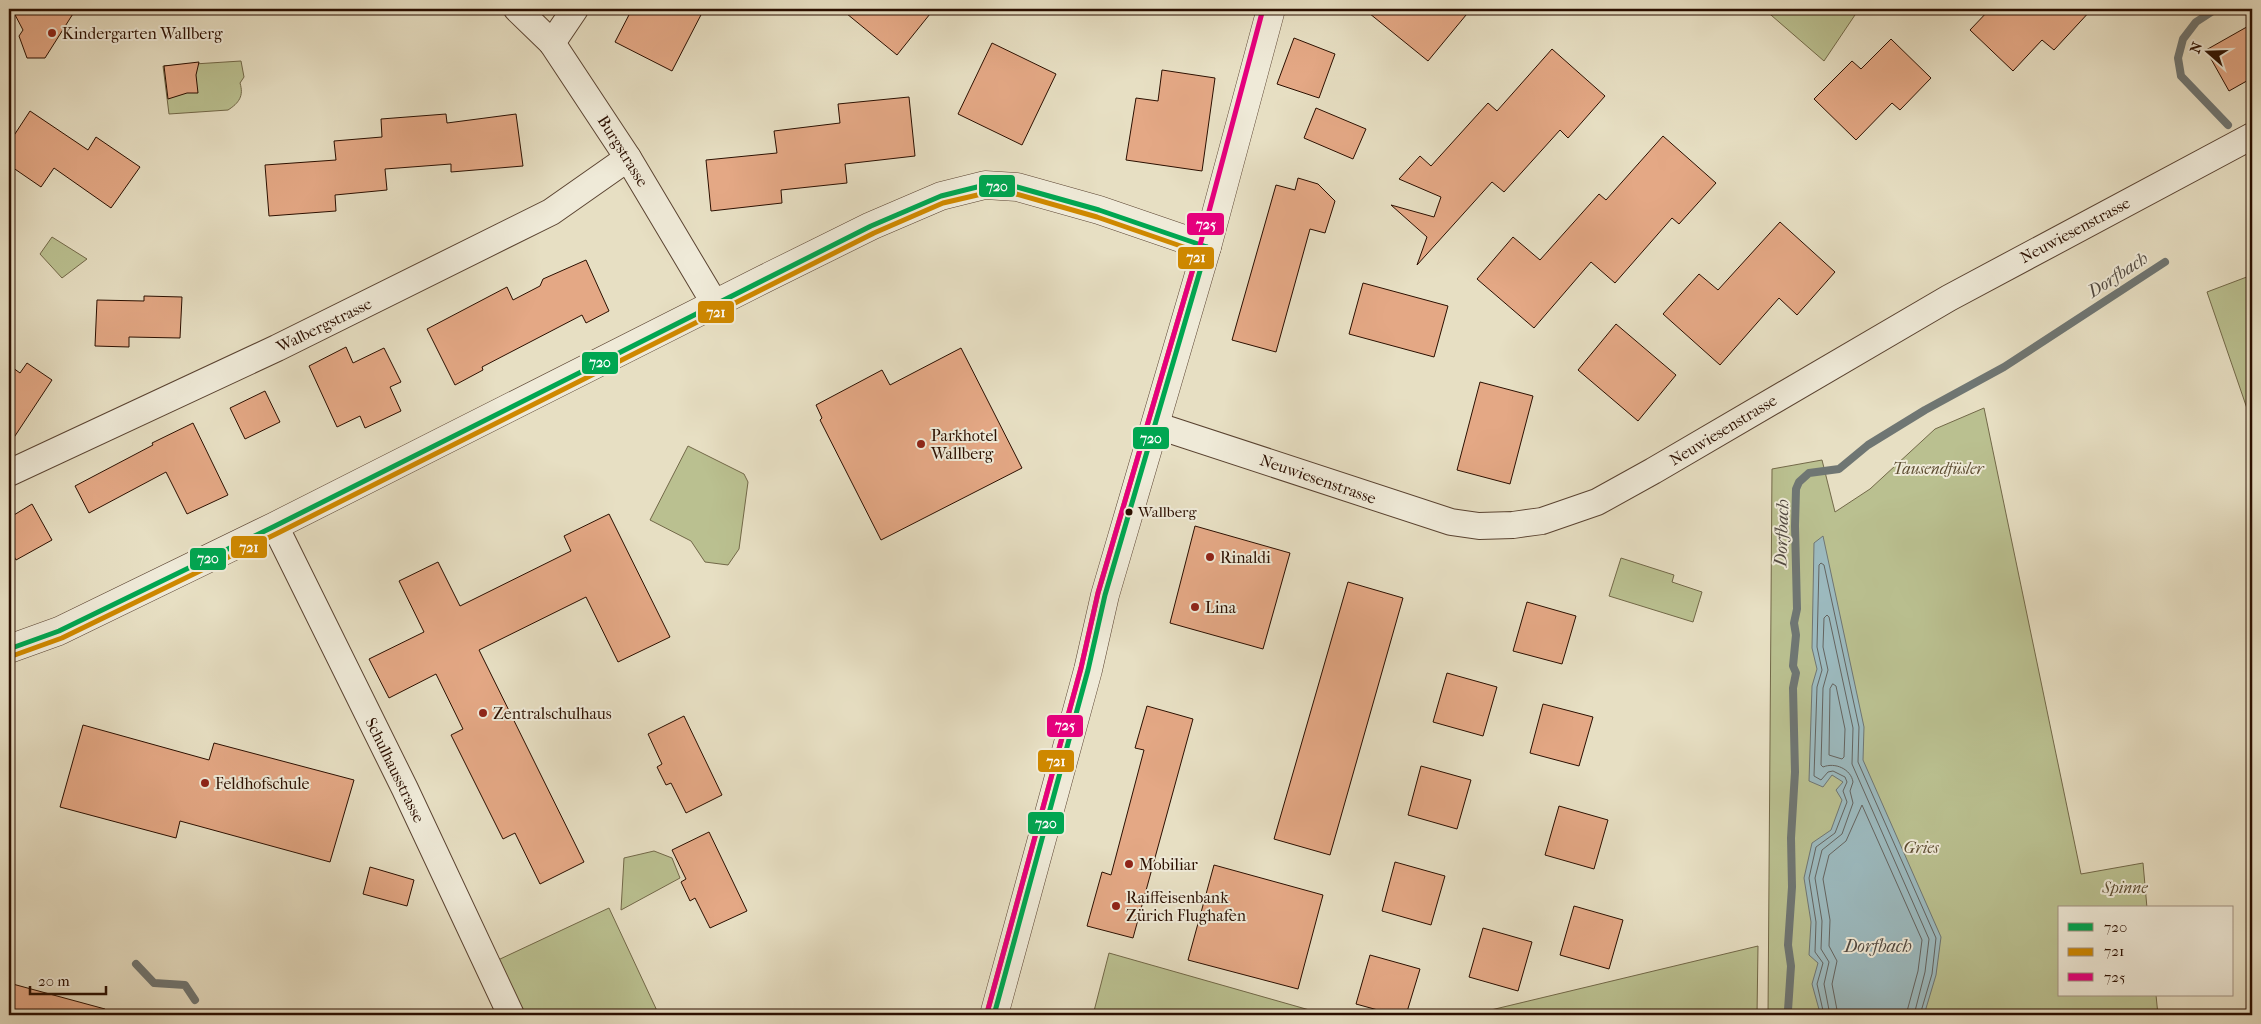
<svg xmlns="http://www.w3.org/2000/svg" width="2261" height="1024" font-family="'IM FELL French Canon',serif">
	<rect width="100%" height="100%" fill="#e7dfc3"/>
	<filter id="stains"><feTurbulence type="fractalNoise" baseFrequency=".004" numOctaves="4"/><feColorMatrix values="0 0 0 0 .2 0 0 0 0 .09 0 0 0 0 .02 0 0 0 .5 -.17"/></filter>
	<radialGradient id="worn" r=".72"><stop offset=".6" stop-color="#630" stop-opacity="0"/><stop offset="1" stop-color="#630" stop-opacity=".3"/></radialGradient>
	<g fill="#bac090" stroke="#726848">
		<polygon points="1764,9 1859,9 1824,61"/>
		<path d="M241 61 244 77 240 83C244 96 239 103 228 110L169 114 163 66Z"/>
		<polygon points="52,237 87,259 62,278 40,254"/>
		<polygon points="2252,275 2252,423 2207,292"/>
		<polygon points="1984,408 2081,874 2143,863 2147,908 2060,908 2060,995 2156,995 2158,1015 1768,1015 1772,469 1822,460 1835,512 1870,489 1935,429"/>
		<polygon points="688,446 744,474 748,482 739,549 728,565 705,562 691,541 650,520"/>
		<polygon points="1621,558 1674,575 1672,582 1702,592 1693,622 1609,596"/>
		<polygon points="654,851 672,858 680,878 621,910 624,858"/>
		<polygon points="609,908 659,1015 523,1015 498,960"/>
		<polygon points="1758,946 1757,1015 1470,1015"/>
		<polygon points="1109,953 1327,1015 1093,1015"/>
	</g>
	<polygon fill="#9cbabf" stroke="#6f7673" points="1823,536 1864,727 1863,760 1941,937 1936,975 1924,1015 1818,1015 1820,1013 1812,984 1818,963 1809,955 1811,922 1804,878 1812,843 1831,830 1842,800 1836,790 1843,782 1832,775 1823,787 1809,781 1812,686 1817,669 1812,648 1814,543"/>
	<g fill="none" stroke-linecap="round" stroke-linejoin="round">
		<g stroke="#646460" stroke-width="1">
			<polygon points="1833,684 1836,686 1845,729 1844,757 1842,759 1829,755 1830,689"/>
			<polyline points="1824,1015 1817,984 1823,963 1815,952 1816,922 1809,878 1816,847 1835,833 1847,802 1843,791 1847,782 1845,777 1833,771 1828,772 1821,780 1814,776 1817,687 1822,670 1817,647 1819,565 1821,563 1824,565 1859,727 1858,762 1936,938 1932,974 1920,1015"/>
			<path d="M1830 1015 1824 984 1829 962 1821 949 1822 921 1815 878 1822 850 1842 834 1853 803 1850 791 1853 782C1851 769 1835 762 1823 767L1821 765 1823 688 1828 670 1823 647 1824 618 1827 615 1829 617 1853 728 1852 764 1929 939 1925 972 1914 1015"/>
			<polyline points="1838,1015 1832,984 1837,961 1829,946 1830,920 1823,879 1829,855 1846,841 1862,805 1922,940 1918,971 1906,1015"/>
		</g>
		<g stroke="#6f7673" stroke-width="8">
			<polyline points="2216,9 2196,22 2183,39 2178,58 2181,76 2228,125"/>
			<polyline points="136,964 154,983 185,985 195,1000"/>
			<polyline points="1790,1015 1788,1010 1791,966 1788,945 1792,887 1791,838 1795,772 1793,688 1796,673 1793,666 1796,635 1794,623 1797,609 1795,526 1796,489 1799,482 1809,473 1839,469 1868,445 1925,410 2004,367 2165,262"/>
		</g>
	</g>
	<g fill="#e4a885" stroke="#2b0f00">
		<polygon points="12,9 76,9 45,58 27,58 19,36 23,30"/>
		<polygon points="632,9 704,9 672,71 615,42"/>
		<polygon points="841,9 934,9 897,55"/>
		<polygon points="1364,9 1471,9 1428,61"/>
		<polygon points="1990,9 2092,9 2054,50 2042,40 2013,71 1970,30"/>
		<polygon points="2252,24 2252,78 2229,91 2206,50"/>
		<polygon points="1294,38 1335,54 1319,98 1277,84"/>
		<polygon points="1891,39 1931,78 1900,110 1892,103 1856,140 1814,99 1852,61 1861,69"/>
		<polygon points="992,43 1056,74 1022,145 958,114"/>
		<polygon points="1552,49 1605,96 1568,138 1560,130 1504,192 1492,182 1417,265 1427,237 1391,205 1434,217 1441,197 1399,179 1420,156 1431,166 1488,103 1497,111"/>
		<polygon points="199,62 196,75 198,93 187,93 168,99 164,66"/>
		<polygon points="1162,70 1215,78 1202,171 1126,160 1136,98 1158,101"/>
		<polygon points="909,97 915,156 845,164 847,183 781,190 782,203 711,211 706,160 777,153 774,131 840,123 838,104"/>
		<polygon points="1316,108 1366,129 1353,159 1304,138"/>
		<polygon points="30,111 88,150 96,137 140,167 111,208 54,168 41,187 9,165 9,143"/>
		<polygon points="446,114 447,123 516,114 523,166 451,172 451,164 385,169 387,190 335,195 336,211 269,216 265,165 336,160 334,141 382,137 381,119"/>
		<polygon points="1663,136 1716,183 1679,224 1672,218 1615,283 1591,262 1534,328 1477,279 1513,237 1540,260 1599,194 1606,200"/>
		<polygon points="1298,178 1318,184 1335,201 1325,233 1310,229 1276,352 1232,340 1276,185 1295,190"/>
		<polygon points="1780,222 1835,272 1797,315 1779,298 1720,365 1663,314 1699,274 1718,290"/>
		<polygon points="586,260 609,311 586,323 582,315 482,367 483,370 455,385 427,329 507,287 513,300 540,286 543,279"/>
		<polygon points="1363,283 1448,306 1434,357 1349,334"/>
		<polygon points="144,296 182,297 180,338 129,337 129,347 95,346 97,300 144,301"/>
		<polygon points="1616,324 1676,375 1638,421 1578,370"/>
		<polygon points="346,347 353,363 384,348 401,382 390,387 401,411 365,428 360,416 337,427 309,366"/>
		<polygon points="961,348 1022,468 881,540 820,420 822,418 816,405 882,370 890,385"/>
		<polygon points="27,363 52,380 9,445 9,365 20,373"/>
		<polygon points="1480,382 1533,396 1510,484 1457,470"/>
		<polygon points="265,391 280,422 245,439 230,408"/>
		<polygon points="193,423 228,495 187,514 166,472 89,513 75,486 153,445 152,443"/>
		<polygon points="32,504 52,540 16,560 9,547 9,518"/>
		<polygon points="609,514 670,637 618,662 586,597 479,650 584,862 540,884 515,833 503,839 451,735 463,729 436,674 389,698 369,659 424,632 399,581 438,562 460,606 571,551 564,536"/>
		<polygon points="1195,526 1290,553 1263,649 1170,623"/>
		<polygon points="1348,582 1403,598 1330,855 1274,839"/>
		<polygon points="1527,602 1576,616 1562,664 1513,651"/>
		<polygon points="1447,673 1497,687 1483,736 1433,722"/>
		<polygon points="1543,704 1593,717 1579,766 1530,753"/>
		<polygon points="1147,706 1193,719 1133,938 1087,926 1102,872 1111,875 1144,750 1135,748"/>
		<polygon points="684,716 722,795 686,813 671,783 666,785 657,767 662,764 648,734"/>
		<polygon points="83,725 209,760 214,743 354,780 330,862 180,821 176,838 60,807"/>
		<polygon points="1421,766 1471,780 1457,829 1408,815"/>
		<polygon points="1559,806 1608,820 1594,869 1545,855"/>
		<polygon points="709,832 747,911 710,928 695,898 690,901 681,882 686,879 672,850"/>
		<polygon points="1395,862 1445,876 1431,925 1382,911"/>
		<polygon points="1214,865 1323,895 1298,989 1188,960"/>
		<polygon points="370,867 414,880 407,906 363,894"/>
		<polygon points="1574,906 1623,920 1609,969 1560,955"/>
		<polygon points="1483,928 1532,942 1518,991 1469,977"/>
		<polygon points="1370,955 1420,969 1406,1015 1396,1015 1356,1004"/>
		<polygon points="9,983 105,1009 104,1015 9,1015"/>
	</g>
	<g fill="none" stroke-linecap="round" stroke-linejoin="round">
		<g stroke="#5a4331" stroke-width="28">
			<g id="minor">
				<polyline points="517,9 552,43 628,158 715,304"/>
				<polyline points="552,43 575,9"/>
				<polyline points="1155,425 1451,522 1479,526 1513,525 1542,521 1597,502 1653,471 1949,298 2252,136"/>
				<polyline points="9,473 277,348 551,212 628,158"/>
				<polyline points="275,526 405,789 511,1015"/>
			</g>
		</g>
		<g stroke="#5a4331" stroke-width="29">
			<g id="tertiary">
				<polyline points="9,649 59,631 275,526 764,279 871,226 941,196 985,185 1017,187 1099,210 1207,247"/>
				<polyline points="994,1015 1088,670 1105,595 1207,247 1271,9"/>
			</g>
		</g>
		<use href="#minor" stroke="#efead8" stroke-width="26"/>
		<use href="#tertiary" stroke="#efead8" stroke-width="28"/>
		<g stroke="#efead8" stroke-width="9">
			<g id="bus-1">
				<polyline points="9,649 59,631 275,526 871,226 941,196 985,185 1017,187 1099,210 1207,247"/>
				<polyline points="994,1015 1088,670 1105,595 1207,247"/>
			</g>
		</g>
		<g stroke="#efead8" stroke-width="9">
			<polyline id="bus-2" points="12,656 62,638 278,533 874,233 943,203 986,193 1016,194 1097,217 1198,252 1098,593 1081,668 987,1013"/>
		</g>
		<g stroke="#efead8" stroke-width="9">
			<polyline id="bus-3" points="987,1013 1081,668 1098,593 1200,245 1263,9"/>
		</g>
		<use href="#bus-1" stroke="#00a651" stroke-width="5"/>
		<use href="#bus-2" stroke="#ce8800" stroke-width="5"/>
		<use href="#bus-3" stroke="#e5007d" stroke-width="5"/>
	</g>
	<g fill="#8f2418" stroke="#efead8" stroke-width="2">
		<circle cx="52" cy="33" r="5"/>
		<circle cx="921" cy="444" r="5"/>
		<circle cx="1210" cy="557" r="5"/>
		<circle cx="1195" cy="607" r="5"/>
		<circle cx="483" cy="713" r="5"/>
		<circle cx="205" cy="783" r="5"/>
		<circle cx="1129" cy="864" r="5"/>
		<circle cx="1116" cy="906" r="5"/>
	</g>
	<circle fill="#2b0f00" stroke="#efead8" stroke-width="2" cx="1129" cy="512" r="4.5"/>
	<g text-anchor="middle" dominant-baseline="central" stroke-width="4" stroke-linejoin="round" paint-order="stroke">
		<g font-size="15" fill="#2b0f00" stroke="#efead8" text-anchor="start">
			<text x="1138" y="512">Wallberg</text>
		</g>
		<g font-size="16" fill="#2b0f00" stroke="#efead8" text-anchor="start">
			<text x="62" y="33">Kindergarten Wallberg</text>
			<text x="931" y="435">Parkhotel<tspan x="931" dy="18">Wallberg</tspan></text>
			<text x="1220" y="557">Rinaldi</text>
			<text x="1205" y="607">Lina</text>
			<text x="493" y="713">Zentralschulhaus</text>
			<text x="215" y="783">Feldhofschule</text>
			<text x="1139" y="864">Mobiliar</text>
			<text x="1126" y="897">Raiffeisenbank<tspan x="1126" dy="18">Zürich Flughafen</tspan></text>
		</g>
		<g font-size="16" fill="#2b0f00" stroke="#efead8">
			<text transform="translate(623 151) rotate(58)">Burgstrasse</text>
			<text transform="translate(2075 230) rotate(-28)">Neuwiesenstrasse</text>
			<text transform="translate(324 325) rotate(-26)">Walbergstrasse</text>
			<text transform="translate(1723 430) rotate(-31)">Neuwiesenstrasse</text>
			<text transform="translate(1318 479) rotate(19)">Neuwiesenstrasse</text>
			<text transform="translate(395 770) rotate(64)">Schulhausstrasse</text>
		</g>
		<g font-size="16" font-style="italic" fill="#5d4d32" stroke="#efead8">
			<text x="1938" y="468">Tausendfüsler</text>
			<text x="1921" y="847">Gries</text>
			<text x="2125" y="887">Spinne</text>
		</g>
		<g font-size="18" font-style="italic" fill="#534b43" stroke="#efead8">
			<text transform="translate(2118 275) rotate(-33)">Dorfbach</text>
			<text transform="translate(1782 533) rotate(-88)">Dorfbach</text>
			<text x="1878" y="946">Dorfbach</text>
		</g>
	</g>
	<g stroke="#efead8" stroke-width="2">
		<rect x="978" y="174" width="38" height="24" rx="5" fill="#00a651"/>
		<rect x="1186" y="212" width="39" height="24" rx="5" fill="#e5007d"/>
		<rect x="1177" y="246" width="38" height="24" rx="5" fill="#ce8800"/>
		<rect x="697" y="300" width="38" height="24" rx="5" fill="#ce8800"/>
		<rect x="581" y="351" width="38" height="24" rx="5" fill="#00a651"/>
		<rect x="1132" y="426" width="38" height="24" rx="5" fill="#00a651"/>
		<rect x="230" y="535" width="38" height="24" rx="5" fill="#ce8800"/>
		<rect x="189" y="547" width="38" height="24" rx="5" fill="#00a651"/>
		<rect x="1046" y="714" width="38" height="24" rx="5" fill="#e5007d"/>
		<rect x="1037" y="749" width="38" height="24" rx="5" fill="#ce8800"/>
		<rect x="1027" y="811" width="38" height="24" rx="5" fill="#00a651"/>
	</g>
	<g font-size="14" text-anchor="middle" font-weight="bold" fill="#fff">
		<text x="997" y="191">720</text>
		<text x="1206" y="229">725</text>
		<text x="1196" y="262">721</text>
		<text x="716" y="317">721</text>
		<text x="600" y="367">720</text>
		<text x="1151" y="443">720</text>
		<text x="249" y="552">721</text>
		<text x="208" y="563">720</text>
		<text x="1065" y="730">725</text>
		<text x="1056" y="766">721</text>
		<text x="1046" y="828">720</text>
	</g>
	<rect width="2261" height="1024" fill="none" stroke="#e7dfc3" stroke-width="30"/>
	<rect x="10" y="10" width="2241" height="1004" fill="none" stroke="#2b0f00" stroke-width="2.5"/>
	<rect x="15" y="15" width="2231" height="994" fill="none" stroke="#2b0f00"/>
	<rect x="2058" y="906" width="175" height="90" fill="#efead8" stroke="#a19282"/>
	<rect x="2068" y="923" width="25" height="8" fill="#00a651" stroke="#a19282"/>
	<text x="2104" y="932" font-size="15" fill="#2b0f00">720</text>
	<rect x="2068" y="948" width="25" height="8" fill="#ce8800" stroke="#a19282"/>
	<text x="2104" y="956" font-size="15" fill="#2b0f00">721</text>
	<rect x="2068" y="973" width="25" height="8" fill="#e5007d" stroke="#a19282"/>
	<text x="2104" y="982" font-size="15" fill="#2b0f00">725</text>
	<g transform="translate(2208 52) rotate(290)" stroke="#efead8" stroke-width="4" paint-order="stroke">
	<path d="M0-4L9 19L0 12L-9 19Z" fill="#2b0f00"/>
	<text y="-8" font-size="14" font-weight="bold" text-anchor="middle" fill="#2b0f00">N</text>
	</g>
	<path d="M30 986v8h76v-8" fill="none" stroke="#2b0f00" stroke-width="2.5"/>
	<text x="38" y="986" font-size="15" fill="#2b0f00" stroke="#efead8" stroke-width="4" paint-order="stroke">20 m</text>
	<rect width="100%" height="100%" filter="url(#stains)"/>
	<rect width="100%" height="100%" fill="url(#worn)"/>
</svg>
